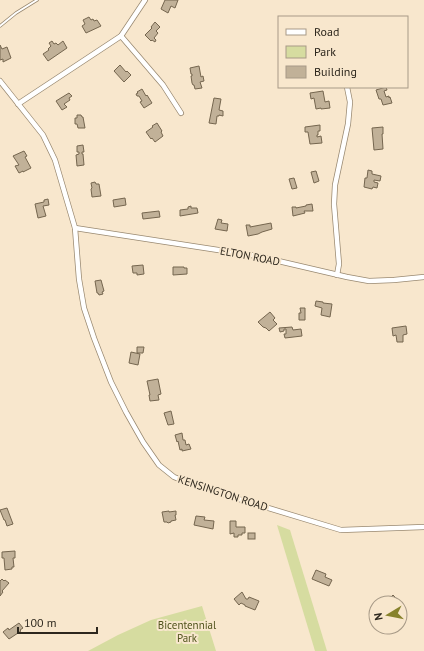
<svg xmlns="http://www.w3.org/2000/svg" width="424" height="651" font-family="'PT Sans',sans-serif">
	<rect width="100%" height="100%" fill="#f8e7cd"/>
	<g fill="#d6dca0">
		<polygon points="277,525 290,530 327,651 315,651"/>
		<polygon points="202,606 216,651 88,651 118,635 151,620"/>
	</g>
	<g fill="#c1b198" stroke="#75664f">
		<polygon points="165,0 178,0 175,8 171,6 168,13 161,9"/>
		<polygon points="89,17 91,20 93,19 94,21 97,20 101,26 86,33 82,26 85,24 83,20"/>
		<polygon points="155,22 160,27 156,31 158,33 154,38 156,40 155,42 152,40 151,41 145,35 152,28 151,27"/>
		<polygon points="52,41 54,44 56,43 58,45 63,41 67,48 48,61 43,54 49,50 48,49 51,46 49,43"/>
		<polygon points="0,45 2,49 7,47 11,58 3,62 3,59 0,60"/>
		<polygon points="120,65 126,72 127,71 131,75 124,82 114,71"/>
		<polygon points="199,66 201,77 203,76 204,81 200,82 202,88 195,89 194,85 193,85 192,83 191,76 192,76 192,74 191,74 190,68"/>
		<polygon points="386,87 387,90 384,91 386,97 389,96 389,98 390,97 392,103 383,105 381,99 379,99 376,90"/>
		<polygon points="142,89 146,96 147,95 152,103 144,108 140,102 142,101 139,96 137,96 136,94 138,93 137,92"/>
		<polygon points="323,91 325,102 329,101 330,108 321,109 321,108 316,109 314,98 311,99 310,93"/>
		<polygon points="69,93 72,96 69,98 70,100 64,104 67,107 62,110 56,101"/>
		<polygon points="214,98 221,99 219,110 223,111 223,116 219,115 219,116 217,116 216,124 209,123"/>
		<polygon points="77,115 81,115 82,117 83,117 85,128 78,128 77,124 75,124 75,118 77,118"/>
		<polygon points="157,123 162,131 161,132 163,136 155,142 152,138 151,139 146,132 153,127 152,126"/>
		<polygon points="320,125 320,131 318,131 318,135 317,135 317,137 321,136 322,143 310,144 308,132 305,132 305,127"/>
		<polygon points="383,127 383,134 382,134 383,149 374,150 372,128"/>
		<polygon points="83,145 84,152 82,152 82,154 83,154 84,165 77,166 76,155 79,154 79,152 77,152 77,146"/>
		<polygon points="24,151 27,156 25,157 31,168 23,172 23,171 19,173 15,166 19,165 13,156"/>
		<polygon points="368,170 372,171 372,174 381,176 380,181 374,180 374,182 378,183 377,188 373,187 372,189 364,187 365,178 367,178"/>
		<polygon points="316,171 319,181 314,183 311,172"/>
		<polygon points="294,178 297,188 292,189 289,179"/>
		<polygon points="95,182 96,184 99,184 101,196 92,197 91,189 92,188 91,183"/>
		<polygon points="125,198 126,205 114,207 113,200"/>
		<polygon points="48,199 49,205 43,206 46,216 38,218 35,204 44,202 44,200"/>
		<polygon points="312,204 313,211 304,211 305,213 293,216 292,207 296,207 296,208 306,206 306,205"/>
		<polygon points="191,206 191,208 197,208 198,213 180,216 180,210 188,209 188,207"/>
		<polygon points="159,211 160,217 143,219 142,213"/>
		<polygon points="218,219 222,220 221,223 228,224 227,231 215,229"/>
		<polygon points="271,223 272,229 262,232 258,234 248,236 246,225 250,225 250,227"/>
		<polygon points="143,265 144,274 137,275 137,273 133,273 132,266"/>
		<polygon points="173,267 184,267 184,268 187,268 187,274 173,275"/>
		<polygon points="101,280 104,291 102,292 103,294 99,295 98,293 97,293 95,281"/>
		<polygon points="316,301 323,302 323,303 332,304 330,317 321,315 322,308 315,306"/>
		<polygon points="300,308 305,308 305,320 299,320 299,313 301,313"/>
		<polygon points="270,312 275,318 273,320 277,324 269,331 266,328 263,327 258,322"/>
		<polygon points="406,326 407,334 403,335 403,342 397,342 396,335 393,336 392,328"/>
		<polygon points="292,327 293,330 301,329 302,336 285,338 284,334 286,334 286,329 284,329 284,331 280,332 279,328"/>
		<polygon points="137,347 144,347 143,353 137,353"/>
		<polygon points="131,352 140,354 138,365 129,363"/>
		<polygon points="158,379 161,394 158,395 159,400 150,401 149,395 150,395 147,381"/>
		<polygon points="171,411 174,424 168,425 164,413"/>
		<polygon points="182,433 183,440 185,440 186,445 189,444 191,449 182,451 182,449 180,450 178,441 177,442 175,435"/>
		<polygon points="7,508 13,524 7,526 5,520 4,520 0,510"/>
		<polygon points="169,511 169,512 176,511 176,515 175,515 176,520 171,521 171,522 168,523 167,522 164,522 162,512"/>
		<polygon points="196,516 205,517 204,520 214,521 213,529 194,525"/>
		<polygon points="230,521 236,521 236,527 245,527 245,533 242,533 242,535 238,535 238,537 234,537 234,533 230,534"/>
		<rect x="248" y="533" width="7" height="6"/>
		<polygon points="15,551 15,558 13,558 14,567 12,567 12,569 5,570 4,558 2,558 2,552"/>
		<polygon points="316,570 326,574 325,577 332,580 329,586 312,579"/>
		<polygon points="2,579 4,581 5,580 9,583 2,591 3,592 0,596 0,581"/>
		<polygon points="242,592 246,599 248,599 249,597 259,601 255,610 245,606 245,605 241,603 239,605 234,599"/>
		<polygon points="393,595 398,600 395,603 385,603"/>
		<polygon points="19,623 23,628 20,630 21,631 9,639 3,632 8,628 9,630"/>
	</g>
	<g fill="none" stroke-linecap="round" stroke-linejoin="round">
		<g stroke="#998971" stroke-width="3.5">
			<polyline id="service" points="0,26 16,13 37,0"/>
		</g>
		<g stroke="#998971" stroke-width="6">
			<g id="minor">
				<polyline points="121,36 163,85 181,113"/>
				<polyline points="0,81 43,135 55,160 75,228 79,279 84,308 94,338 111,382 126,412 143,442 159,465 174,477 199,487 341,530 424,527"/>
				<polyline points="18,104 121,36 145,0"/>
				<polyline points="75,228 257,256 347,277 369,281 394,280 424,277"/>
				<polyline points="337,275 339,264 334,204 335,185 348,124 350,102 347,87"/>
			</g>
		</g>
		<use href="#service" stroke="#fff" stroke-width="2"/>
		<use href="#minor" stroke="#fff" stroke-width="4.5"/>
	</g>
	<g text-anchor="middle" dominant-baseline="central" stroke-width="4" stroke-linejoin="round" paint-order="stroke">
		<g font-size="11" fill="#2d271d" stroke="#f8e7cd">
			<text transform="translate(250 256) rotate(11)">ELTON ROAD</text>
			<text transform="translate(223 493) rotate(18)">KENSINGTON ROAD</text>
		</g>
		<g font-size="11" fill="#51541d" stroke="#f8e7cd">
			<text x="187" y="625">Bicentennial<tspan x="187" dy="13">Park</tspan></text>
		</g>
	</g>
	<rect x="278" y="16" width="130" height="72" fill="#f8e7cd" stroke="#a79a87"/>
	<rect x="286" y="29" width="20" height="6" fill="#ffffff" stroke="#a79a87"/>
	<text x="314" y="36" font-size="12" fill="#2d271d">Road</text>
	<rect x="286" y="46" width="20" height="12" fill="#d6dca0" stroke="#a79a87"/>
	<text x="314" y="56" font-size="12" fill="#2d271d">Park</text>
	<rect x="286" y="66" width="20" height="12" fill="#c1b198" stroke="#a79a87"/>
	<text x="314" y="76" font-size="12" fill="#2d271d">Building</text>
	<g transform="translate(388 615) rotate(260)"><circle r="19" fill="#f8e7cd" stroke="#a79a87"/>
	<path d="M0-3L7 15L0 10L-7 15Z" fill="#87822b"/>
	<text y="-6" font-size="11" font-weight="bold" text-anchor="middle" fill="#2d271d">N</text>
	</g>
	<path d="M18 627v6h79v-6" fill="none" stroke="#2d271d" stroke-width="2"/>
	<text x="24" y="627" font-size="12" fill="#2d271d" stroke="#f8e7cd" stroke-width="3" paint-order="stroke">100 m</text>
</svg>
